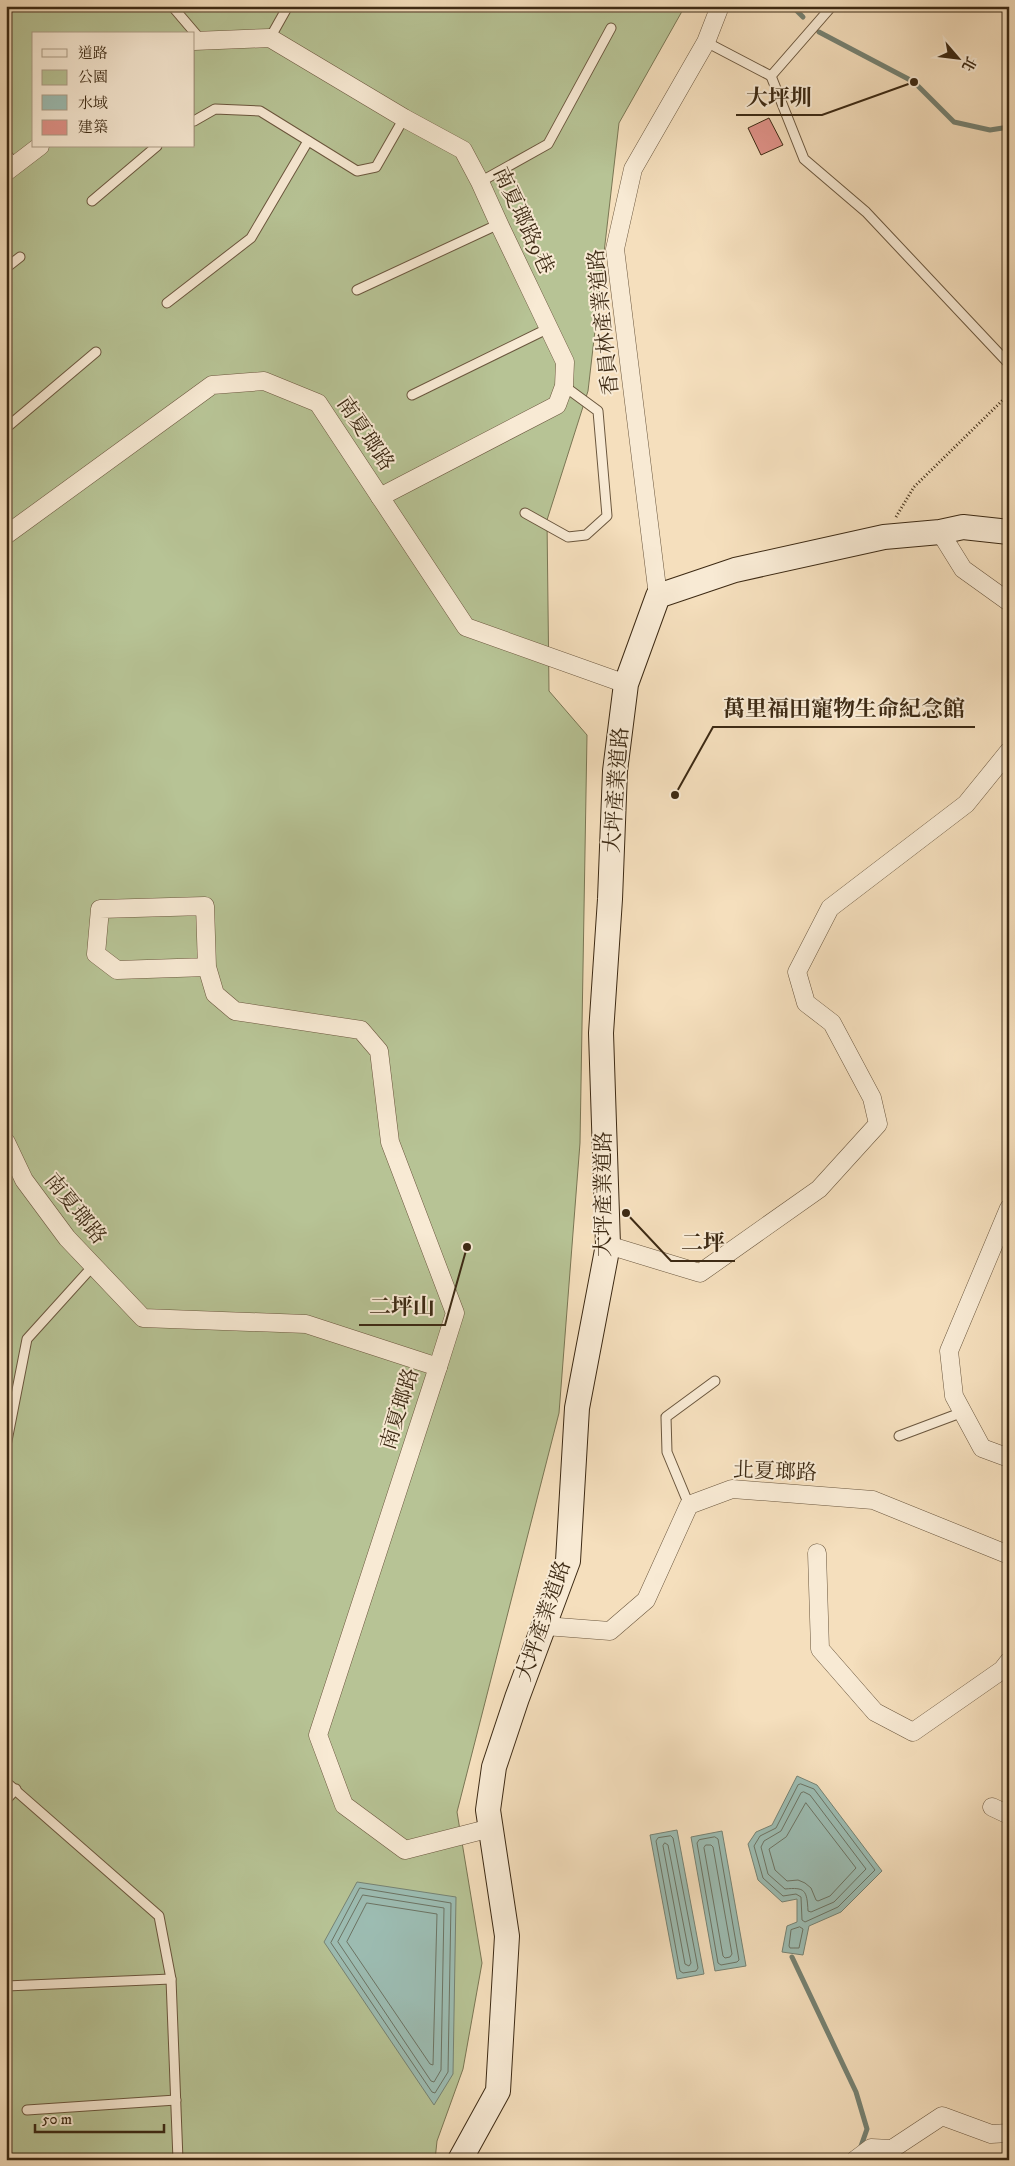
<svg xmlns="http://www.w3.org/2000/svg" width="1015" height="2166" font-family="'IM FELL DW Pica','Noto Serif TC',serif">
	<rect width="100%" height="100%" fill="#f5dfbd"/>
	<filter id="stains"><feTurbulence type="fractalNoise" baseFrequency=".004" numOctaves="4"/><feColorMatrix values="0 0 0 0 .2 0 0 0 0 .09 0 0 0 0 .02 0 0 0 .5 -.17"/></filter>
	<radialGradient id="worn" r=".72"><stop offset=".6" stop-color="#630" stop-opacity="0"/><stop offset="1" stop-color="#630" stop-opacity=".3"/></radialGradient>
	<path fill="#b7c395" stroke="#7a7654" fill-rule="evenodd" d="M6 6H685L619 123 588 391 547 520 549 691 587 735 580 1143 559 1413 457 1812 482 1963 463 2069 437 2141 435 2160H6ZM34 34H194V146H34Z"/>
	<g fill="#9cbcb2" stroke="#768273">
		<polygon points="797,1776 817,1785 882,1871 841,1912 809,1926 803,1955 782,1952 787,1926 797,1922 797,1899 782,1902 758,1880 748,1844 756,1832 772,1825"/>
		<polygon points="677,1830 704,1974 677,1979 650,1835"/>
		<polygon points="722,1831 746,1966 715,1971 691,1837"/>
		<polygon points="357,1882 456,1897 453,2074 434,2105 324,1942"/>
	</g>
	<g fill="none" stroke-linecap="round" stroke-linejoin="round">
		<g stroke="#6c7363" stroke-width="1">
			<polygon points="801,1784 814,1789 875,1870 838,1907 805,1922 802,1920 801,1897 796,1894 783,1896 763,1878 754,1846 760,1836 776,1828 798,1785"/>
			<path d="M804 1792 810 1795 866 1869 834 1902 811 1912 808 1911C807 1890 805 1887 785 1889L768 1874 761 1847 764 1841 781 1831 801 1793Z"/>
			<polygon points="806,1803 856,1868 830,1896 818,1901 816,1900 811,1888 805,1883 798,1880 787,1881 775,1870 769,1849 786,1837"/>
			<polygon points="671,1836 673,1838 698,1968 696,1971 683,1973 680,1971 656,1841 658,1838"/>
			<polygon points="715,1837 718,1839 739,1960 737,1962 721,1965 718,1963 697,1843 699,1840"/>
			<polygon points="665,1843 668,1845 691,1963 689,1966 685,1964 663,1846"/>
			<polygon points="706,1845 711,1845 713,1847 732,1954 730,1957 725,1958 723,1956 704,1848"/>
			<polygon points="360,1888 451,1903 448,2072 435,2093 432,2092 331,1943"/>
			<polygon points="363,1895 444,1908 441,2070 434,2082 431,2081 338,1942"/>
			<polygon points="367,1903 437,1914 433,2065 430,2064 347,1942"/>
			<polygon points="800,1927 803,1929 799,1948 790,1948 789,1946 791,1930"/>
		</g>
		<g stroke="#768273" stroke-width="5">
			<polyline points="792,6 803,17"/>
			<polyline points="819,32 914,82 954,122 990,130 1009,127"/>
			<polyline points="792,1957 856,2092 867,2129 860,2149"/>
		</g>
	</g>
	<polygon fill="#e09289" stroke="#3d2a14" points="769,118 783,145 761,155 748,128"/>
	<g fill="none" stroke-linecap="round" stroke-linejoin="round">
		<g stroke="#6b573e" stroke-width="11">
			<g id="lane">
				<polyline points="172,6 201,40"/>
				<polyline points="270,38 288,6"/>
				<polyline points="706,42 771,76 832,6"/>
				<polyline points="771,76 804,159 866,212 1009,364"/>
				<polyline points="194,121 215,109 260,111 357,171 376,167 404,118"/>
				<polyline points="6,153 15,165"/>
				<polyline points="480,182 548,144 611,28"/>
				<polyline points="92,201 157,146"/>
				<polyline points="6,268 20,257"/>
				<polyline points="357,290 499,224"/>
				<polyline points="167,303 251,238 308,141"/>
				<polyline points="412,395 549,328"/>
				<polyline points="6,428 96,352"/>
				<polyline points="525,513 568,537 586,535 607,516 598,411 564,386"/>
				<polyline points="899,1436 963,1412"/>
				<polyline points="6,1446 27,1339 93,1266"/>
				<polyline points="689,1505 667,1452 666,1417 715,1381"/>
				<polyline points="6,1782 159,1916 171,1979 178,2160"/>
				<polyline points="6,1800 16,1789"/>
				<polyline points="6,1986 171,1979"/>
				<polyline points="27,2110 176,2100"/>
			</g>
		</g>
		<g stroke="#6b573e" stroke-width="19">
			<g id="street">
				<polyline points="194,41 270,38 404,118 463,150 480,182 499,224 565,362 564,386 557,405 380,497"/>
				<polyline points="6,172 40,146"/>
				<polyline points="940,532 963,569 1009,602"/>
				<polyline points="6,535 212,385 264,381 318,403 466,627 626,684"/>
				<polyline points="658,596 615,249 633,169 706,42 720,6"/>
				<polyline points="207,967 205,906 100,909 96,954 117,970 207,967 215,994 235,1011 361,1030 379,1051 390,1142 455,1313 438,1367"/>
				<polyline points="6,1142 24,1180 67,1238 143,1318 306,1324 438,1367 318,1735 344,1805 405,1850 491,1828"/>
				<polyline points="1009,1208 949,1351 954,1396 982,1448 1009,1458"/>
				<polyline points="608,1245 700,1273 819,1189 878,1124 872,1098 832,1023 806,1003 797,972 830,908 966,804 1009,751"/>
				<polyline points="817,1553 820,1649 875,1712 913,1732 1002,1670 1009,1661"/>
				<polyline points="545,1626 610,1631 646,1600 689,1505 732,1489 873,1500 1009,1555"/>
				<polyline points="992,1807 1009,1815"/>
				<polyline points="855,2160 871,2148 892,2149 942,2116 991,2134 1009,2133"/>
			</g>
		</g>
		<g stroke="#3d2a14" stroke-width="26">
			<polyline id="secondary" points="460,2160 498,2091 507,1936 488,1810 494,1767 517,1698 568,1561 577,1408 608,1245 601,1033 610,899 615,771 626,684 658,596 735,570 884,537 940,532 963,527 1009,532"/>
		</g>
		<polyline stroke="#3d2a14" stroke-width="3" stroke-dasharray="1 2.5" stroke-linecap="butt" points="896,517 914,487 1009,394"/>
		<use href="#lane" stroke="#f8ead4" stroke-width="9"/>
		<use href="#street" stroke="#f8ead4" stroke-width="18"/>
		<use href="#secondary" stroke="#f8ead4" stroke-width="24"/>
	</g>
	<g text-anchor="middle" dominant-baseline="central" stroke-width="4" stroke-linejoin="round" paint-order="stroke">
		<g font-size="21" fill="#3d2a14" stroke="#f8ead4">
			<text transform="translate(523 221) rotate(65)">南夏瑯路9巷</text>
			<text transform="translate(604 322) rotate(-96)">香員林產業道路</text>
			<text transform="translate(365 434) rotate(56)">南夏瑯路</text>
			<text transform="translate(617 790) rotate(-86)">大坪產業道路</text>
			<text transform="translate(604 1194) rotate(-90)">大坪產業道路</text>
			<text transform="translate(75 1209) rotate(51)">南夏瑯路</text>
			<text transform="translate(400 1409) rotate(-73)">南夏瑯路</text>
			<text transform="translate(775 1472) rotate(2)">北夏瑯路</text>
			<text transform="translate(544 1621) rotate(-71)">大坪產業道路</text>
		</g>
	</g>
	<path fill="none" stroke="#3d2a14" stroke-width="2" d="M914 82L822 115H736M675 795L713 727H975M626 1213L671 1261H735M467 1247L445 1325H359"/>
	<g fill="#3d2a14" stroke="#f8ead4" stroke-width="2">
		<circle cx="914" cy="82" r="5"/>
		<circle cx="675" cy="795" r="5"/>
		<circle cx="626" cy="1213" r="5"/>
		<circle cx="467" cy="1247" r="5"/>
	</g>
	<g font-size="22" text-anchor="middle" font-weight="bold" fill="#3d2a14" stroke="#f8ead4" stroke-width="4" stroke-linejoin="round" paint-order="stroke">
		<text x="779" y="105">大坪圳</text>
		<text x="844" y="716">萬里福田寵物生命紀念館</text>
		<text x="703" y="1250">二坪</text>
		<text x="402" y="1314">二坪山</text>
	</g>
	<rect width="1015" height="2166" fill="none" stroke="#f5dfbd" stroke-width="25"/>
	<rect x="8" y="8" width="1000" height="2151" fill="none" stroke="#3d2a14" stroke-width="2.5"/>
	<rect x="12" y="12" width="990" height="2141" fill="none" stroke="#3d2a14"/>
	<rect x="32" y="32" width="162" height="115" fill="#f8ead4" stroke="#ad9d87"/>
	<rect x="42" y="49" width="25" height="8" fill="#f8ead4" stroke="#ad9d87"/>
	<text x="78" y="58" font-size="15" fill="#3d2a14">道路</text>
	<rect x="42" y="70" width="25" height="15" fill="#b7c395" stroke="#ad9d87"/>
	<text x="78" y="82" font-size="15" fill="#3d2a14">公園</text>
	<rect x="42" y="95" width="25" height="15" fill="#9cbcb2" stroke="#ad9d87"/>
	<text x="78" y="108" font-size="15" fill="#3d2a14">水域</text>
	<rect x="42" y="120" width="25" height="15" fill="#e09289" stroke="#ad9d87"/>
	<text x="78" y="132" font-size="15" fill="#3d2a14">建築</text>
	<g transform="translate(958 58) rotate(118)" stroke="#f8ead4" stroke-width="4" paint-order="stroke">
	<path d="M0-4L9 19L0 12L-9 19Z" fill="#3d2a14"/>
	<text y="-8" font-size="14" font-weight="bold" text-anchor="middle" fill="#3d2a14">北</text>
	</g>
	<path d="M35 2124v8h129v-8" fill="none" stroke="#3d2a14" stroke-width="2.5"/>
	<text x="42" y="2124" font-size="15" fill="#3d2a14" stroke="#f8ead4" stroke-width="4" paint-order="stroke">50 m</text>
	<rect width="100%" height="100%" filter="url(#stains)"/>
	<rect width="100%" height="100%" fill="url(#worn)"/>
</svg>
